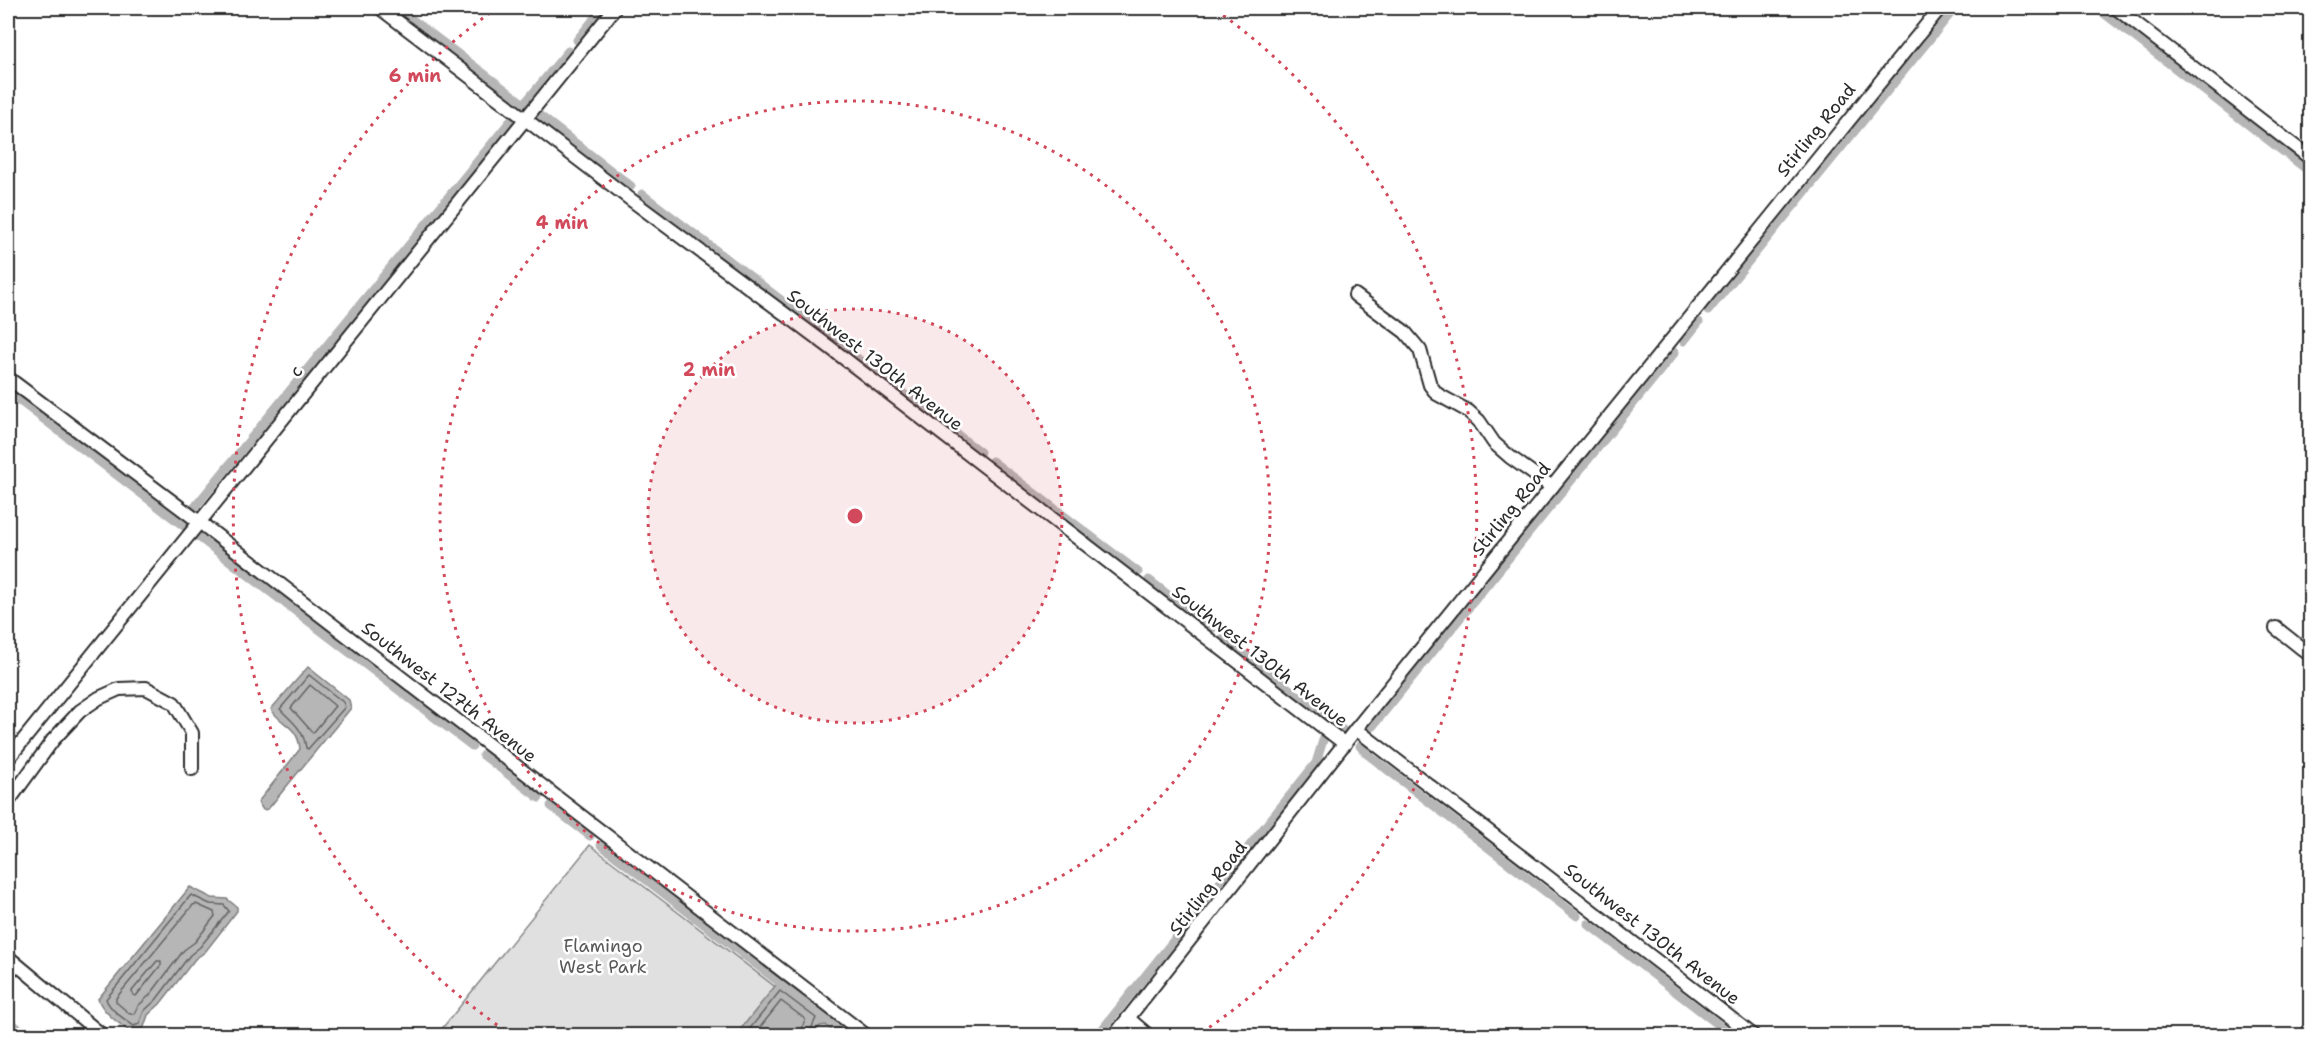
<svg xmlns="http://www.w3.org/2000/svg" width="2318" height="1043" font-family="'Shantell Sans',sans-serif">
	<rect width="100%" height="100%" fill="#fff"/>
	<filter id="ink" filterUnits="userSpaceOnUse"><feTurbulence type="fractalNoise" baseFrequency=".0167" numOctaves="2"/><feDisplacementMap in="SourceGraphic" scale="12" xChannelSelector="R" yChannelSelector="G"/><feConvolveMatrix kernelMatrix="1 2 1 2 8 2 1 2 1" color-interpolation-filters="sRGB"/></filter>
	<g filter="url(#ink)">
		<polygon fill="#e0e0e0" stroke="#868686" stroke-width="1.5" points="590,845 833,1031 830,1036 436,1036"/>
		<g fill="#b6b6b6" stroke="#7e7e7e" stroke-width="1.5">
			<path d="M308 667 349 700 351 708 268 809 263 810 258 802 300 749C298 725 280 725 271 709Z"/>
			<path d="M190 887 212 898 227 899 237 907V911L205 952 195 959 160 1004 148 1015 144 1027 137 1034 132 1033C120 1024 104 1014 98 999Z"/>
			<polygon points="779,981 834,1024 820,1026 812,1035 736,1035"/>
		</g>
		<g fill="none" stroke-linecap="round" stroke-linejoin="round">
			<g stroke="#636363" stroke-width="1.5">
				<path d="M309 675 343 702 345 707 308 749 306 748C304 729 291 721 280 709Z"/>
				<polygon points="310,685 335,706 313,733 291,708"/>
				<path d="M191 895 210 904 224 905 229 911 200 947 190 955 156 1000 144 1011 139 1024 134 1026C124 1019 110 1010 106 999Z"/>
				<polygon points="196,904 214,912 215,916 195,942 184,950 150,995 138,1006 134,1014 130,1014 116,1002 116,998 193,905"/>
				<polygon points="157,961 161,961 161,965 136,996 133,995 132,991"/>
				<polyline points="744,1036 780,991 816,1018 808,1036"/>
				<polyline points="753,1036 781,1001 805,1019 800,1036"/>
			</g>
			<g stroke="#b6b6b6" stroke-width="9">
				<polyline points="397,8 524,104 568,51"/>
				<polyline points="2097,8 2310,172"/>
				<polyline points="577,40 603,8"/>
				<polyline points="539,115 631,186"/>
				<polyline points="642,194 980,452"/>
				<polyline points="1708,311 1955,8"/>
				<polyline points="1684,341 1699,322"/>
				<polyline points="8,392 185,527"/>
				<polyline points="992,461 1138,572"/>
				<polyline points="194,508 512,119"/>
				<polyline points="196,535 472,746"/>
				<polyline points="1149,580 1212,629"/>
				<polyline points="1223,638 1344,731"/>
				<polyline points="1372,727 1675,352"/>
				<polyline points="1360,746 1367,754 1577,916"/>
				<polyline points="483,755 539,798"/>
				<polyline points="551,806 590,836"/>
				<polyline points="601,845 849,1036"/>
				<polyline points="1588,924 1733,1036"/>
				<polyline points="8,1020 27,1036"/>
				<polyline points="1097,1036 1316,763 1324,737"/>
			</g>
			<g stroke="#2b2b2b" stroke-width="16">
				<g id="minor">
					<polyline points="380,8 630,199 828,346 1345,744"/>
					<polyline points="2116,8 2310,158"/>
					<polyline points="1355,295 1405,332 1420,350 1430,385 1437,394 1468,411 1479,421 1494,443 1510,457 1552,487"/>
					<polyline points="8,378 198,521 867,1036"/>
					<polyline points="2276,628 2310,655"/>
					<polyline points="1356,729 1754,1036"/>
					<polyline points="8,759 615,8"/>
					<polyline points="8,802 53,740 80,711 99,698 119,689 146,688 174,703 192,733 192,769"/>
					<polyline points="8,957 103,1036"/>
					<polyline points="1128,1018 1149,1036"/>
					<polyline points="1114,1036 1356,729 1940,8"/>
				</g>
			</g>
			<use href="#minor" stroke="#fff" stroke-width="12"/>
		</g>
	</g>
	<circle cx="855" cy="516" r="207" fill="#d1495b" fill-opacity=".12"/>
	<g fill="none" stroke="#d1495b" stroke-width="3" stroke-dasharray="3 6">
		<circle cx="855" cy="516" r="207"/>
		<circle cx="855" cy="516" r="415"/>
		<path d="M512 1035A622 622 0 0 1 494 10M1216 10A622 622 0 0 1 1198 1035"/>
	</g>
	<g text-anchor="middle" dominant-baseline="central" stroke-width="5" stroke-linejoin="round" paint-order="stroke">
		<g font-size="18" fill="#2b2b2b" stroke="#fff">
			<text transform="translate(1816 130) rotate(-51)">Stirling Road</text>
			<text transform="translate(875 360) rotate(38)">Southwest 130th Avenue</text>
			<text transform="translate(296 371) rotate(-51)">c</text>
			<text transform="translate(1511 509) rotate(-51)">Stirling Road</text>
			<text transform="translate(1260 656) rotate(38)">Southwest 130th Avenue</text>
			<text transform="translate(449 692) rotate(38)">Southwest 127th Avenue</text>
			<text transform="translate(1208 888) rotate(-52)">Stirling Road</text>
			<text transform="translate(1652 934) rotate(38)">Southwest 130th Avenue</text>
		</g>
		<g font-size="18" fill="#585858" stroke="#fff">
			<text x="603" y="946">Flamingo<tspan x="603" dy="21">West Park</tspan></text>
		</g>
	</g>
	<circle cx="855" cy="516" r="9" fill="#d1495b" stroke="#fff" stroke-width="3"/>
	<g font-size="18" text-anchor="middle" font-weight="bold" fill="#d1495b" stroke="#fff" stroke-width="5" stroke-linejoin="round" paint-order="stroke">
		<text x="415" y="82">6 min</text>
		<text x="562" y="229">4 min</text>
		<text x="709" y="376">2 min</text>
	</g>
	<rect width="2318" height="1043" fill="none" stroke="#fff" stroke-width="30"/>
	<rect x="15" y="15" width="2288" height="1013" fill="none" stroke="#2b2b2b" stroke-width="2" filter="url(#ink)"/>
</svg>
